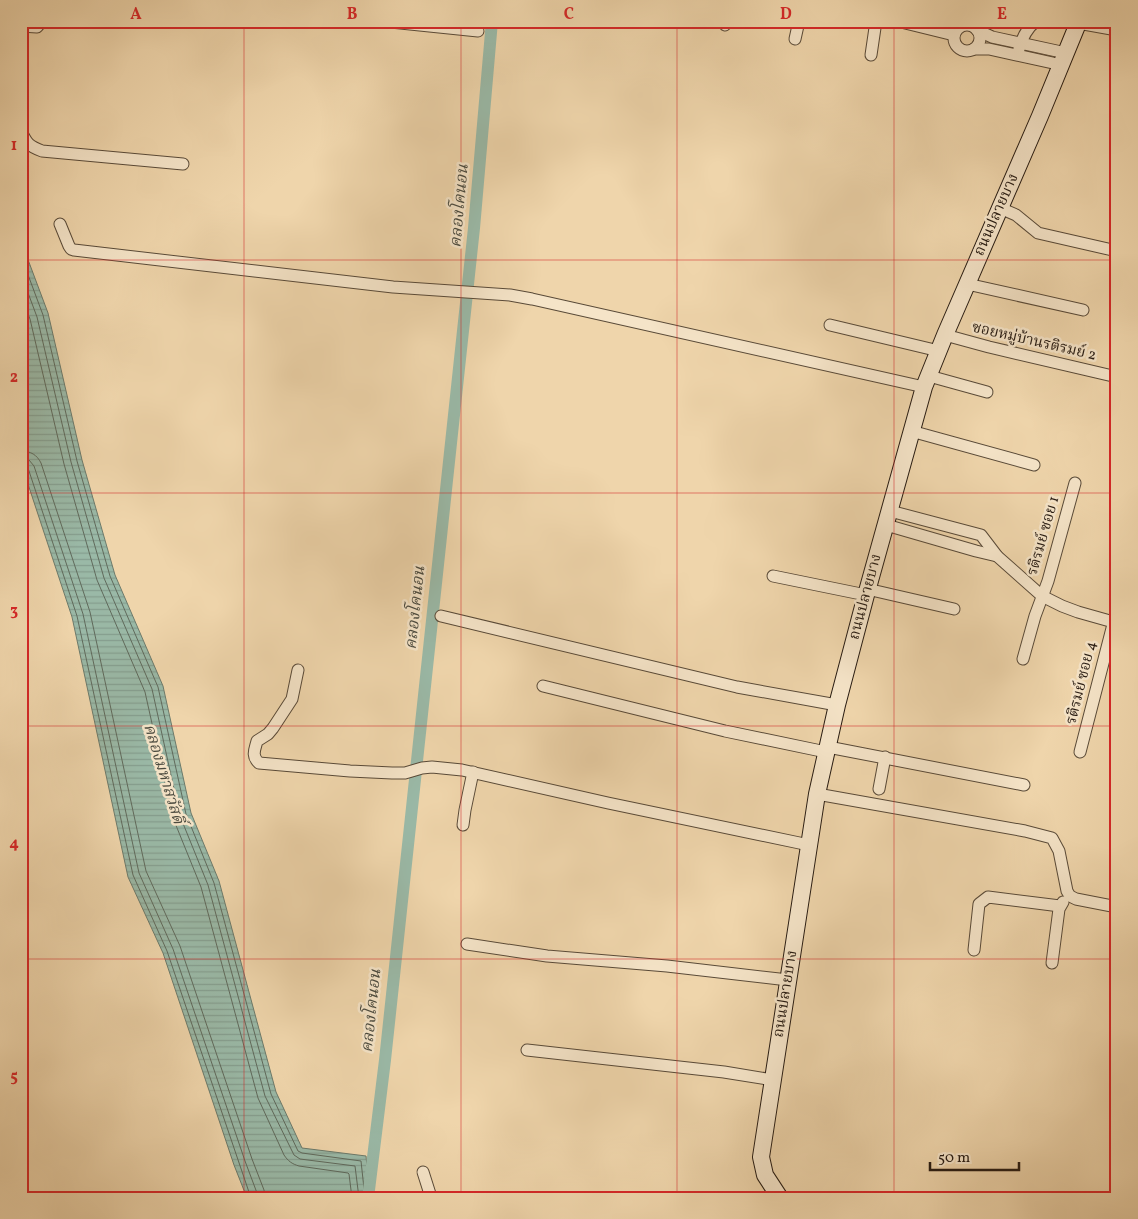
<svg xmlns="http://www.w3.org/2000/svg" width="1138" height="1219" font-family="Vollkorn,'Noto Serif Thai',serif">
	<defs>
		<pattern id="water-rules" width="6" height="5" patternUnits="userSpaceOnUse" patternTransform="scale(1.25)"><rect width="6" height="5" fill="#9ab9a7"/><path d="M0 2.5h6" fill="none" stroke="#859e8f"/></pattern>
	</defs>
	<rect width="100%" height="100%" fill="#efd5ab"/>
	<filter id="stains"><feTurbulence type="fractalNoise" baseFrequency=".004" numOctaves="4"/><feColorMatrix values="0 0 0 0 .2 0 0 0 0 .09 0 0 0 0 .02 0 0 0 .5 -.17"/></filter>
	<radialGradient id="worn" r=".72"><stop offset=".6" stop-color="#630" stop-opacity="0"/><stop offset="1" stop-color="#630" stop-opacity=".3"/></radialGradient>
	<polygon fill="url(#water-rules)" stroke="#6c7a6b" points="21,241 48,313 82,460 115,575 163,686 191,813 219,881 276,1092 302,1148 366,1156 370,1198 247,1198 234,1165 163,953 128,877 72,617 21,463"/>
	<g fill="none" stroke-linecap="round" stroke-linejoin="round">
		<g stroke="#606a5c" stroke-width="1">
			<polyline points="21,256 43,315 77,461 110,576 158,687 186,814 214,883 271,1094 298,1151 302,1153 361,1161 365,1198"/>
			<polyline points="21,274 37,317 71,462 104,578 152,689 180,816 208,885 265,1096 294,1155 300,1159 355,1166 359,1198"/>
			<path d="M21 296 30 319 64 464 97 580 145 692 173 818 201 887 258 1098 284 1155C288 1161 292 1164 299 1166L348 1173 349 1174 352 1198"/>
			<path d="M21 451C31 451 37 455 41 463L90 612 146 871 180 946 252 1159 264 1190 265 1198"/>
			<polyline points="21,458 29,460 34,466 83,614 139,873 173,949 245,1161 257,1193 257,1198"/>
			<polyline points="21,464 26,465 28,468 77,616 133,875 167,951 251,1198"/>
		</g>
		<polyline stroke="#9ab9a7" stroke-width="12" points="368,1198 385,1060 474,228 492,21"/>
		<g stroke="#594a38" stroke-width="13">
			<g id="street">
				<polyline points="381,21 478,31"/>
				<polyline points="897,21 954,35"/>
				<polyline points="1078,23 1117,30"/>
				<polyline points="725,25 726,21"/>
				<circle cx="967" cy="38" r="13"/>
				<polyline points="21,26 37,27 42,21"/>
				<polyline points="977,30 992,37 1066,53"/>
				<polyline points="795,39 799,21"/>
				<polyline points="974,49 989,49 1062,65"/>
				<path d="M1019 49C1022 38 1027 28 1036 21"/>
				<polyline points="871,55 876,21"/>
				<path d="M21 131C27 144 29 146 42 151L183 164"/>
				<polyline points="1000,208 1016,215 1038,233 1117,251"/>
				<polyline points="60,224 69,246 71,249 74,250 393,287 510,295 532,299 924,387"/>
				<polyline points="967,284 1083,310"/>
				<polyline points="830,325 939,351"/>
				<polyline points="945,335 989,347 1117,377"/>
				<polyline points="929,376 987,392"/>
				<polyline points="911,431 1034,465"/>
				<polyline points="890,511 981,535 997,556 1042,596 1062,606 1078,612 1117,623"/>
				<polyline points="886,525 976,551 997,556"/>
				<polyline points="773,576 866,595"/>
				<polyline points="867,589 954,609"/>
				<polyline points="441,616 737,687 837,705"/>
				<polyline points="1023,659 1035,616 1048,581 1075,483"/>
				<path d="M298 670 292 699 273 728 268 734 257 741C255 749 251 756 259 763L350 771 392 773H405L422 768 432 767 462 770 608 803 809 845"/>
				<polyline points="543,686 725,731 826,752"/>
				<polyline points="828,747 1024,785"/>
				<polyline points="1080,752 1117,609"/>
				<polyline points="879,789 885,757"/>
				<polyline points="817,794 1025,831 1052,838 1059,851 1067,891 1070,896 1076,899 1117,907"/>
				<polyline points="463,825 465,810 473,772"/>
				<polyline points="467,944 547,956 667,966 788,980"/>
				<polyline points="974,950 979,904 988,897 1060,906"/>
				<polyline points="1052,963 1059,909 1063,902"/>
				<polyline points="527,1050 724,1072 773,1080"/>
				<polyline points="423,1172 430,1194 431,1198"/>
			</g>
		</g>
		<g stroke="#271b12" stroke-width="18">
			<polyline id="secondary" points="780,1198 765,1175 761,1157 817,794 837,705 866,595 924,387 945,335 1040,116 1079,21"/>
		</g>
		<use href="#street" stroke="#f5e4c8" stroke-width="11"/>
		<use href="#secondary" stroke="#f5e4c8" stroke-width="16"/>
	</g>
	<path fill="none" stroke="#d62828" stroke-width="1" stroke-opacity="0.55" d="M244 21V1198M461 21V1198M677 21V1198M894 21V1198M21 260H1117M21 493H1117M21 726H1117M21 959H1117"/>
	<g text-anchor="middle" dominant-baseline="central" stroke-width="5" stroke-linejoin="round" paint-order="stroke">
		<g font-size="15" fill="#271b12" stroke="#f5e4c8">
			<text transform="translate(997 215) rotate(-66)">ถนนปลายบาง</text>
			<text transform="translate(1034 342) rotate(13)">ซอยหมู่บ้านรติรมย์ 2</text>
			<text transform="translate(1044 536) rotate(-74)">รติรมย์ ซอย 1</text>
			<text transform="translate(866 597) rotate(-75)">ถนนปลายบาง</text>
			<text transform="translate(1082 683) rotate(-76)">รติรมย์ ซอย 4</text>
			<text transform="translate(786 994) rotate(-81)">ถนนปลายบาง</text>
		</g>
		<g font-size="16" font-style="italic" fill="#4a4a3f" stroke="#f5e4c8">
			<text transform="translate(460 206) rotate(-85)">คลองโคนอน</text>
			<text transform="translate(416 608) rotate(-84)">คลองโคนอน</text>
			<text transform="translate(163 774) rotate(73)">คลองมหาสวัสดิ์</text>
			<text transform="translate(372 1011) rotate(-84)">คลองโคนอน</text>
		</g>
	</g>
	<rect width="1138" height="1219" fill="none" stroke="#efd5ab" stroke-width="55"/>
	<path d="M930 1162v8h89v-8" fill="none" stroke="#271b12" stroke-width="2.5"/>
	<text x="938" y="1162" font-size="15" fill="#271b12" stroke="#f5e4c8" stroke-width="4" paint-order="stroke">50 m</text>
	<rect x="28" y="28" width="1082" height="1164" fill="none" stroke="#d62828" stroke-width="2"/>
	<g font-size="16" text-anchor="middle" font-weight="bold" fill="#d62828">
		<text x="136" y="19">A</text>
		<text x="352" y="19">B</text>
		<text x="569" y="19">C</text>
		<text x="786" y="19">D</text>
		<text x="1002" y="19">E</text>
		<text x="14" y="150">1</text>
		<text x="14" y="382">2</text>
		<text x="14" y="615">3</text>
		<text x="14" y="848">4</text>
		<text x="14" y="1081">5</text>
	</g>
	<rect width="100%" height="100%" filter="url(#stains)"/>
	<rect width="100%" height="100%" fill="url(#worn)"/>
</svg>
